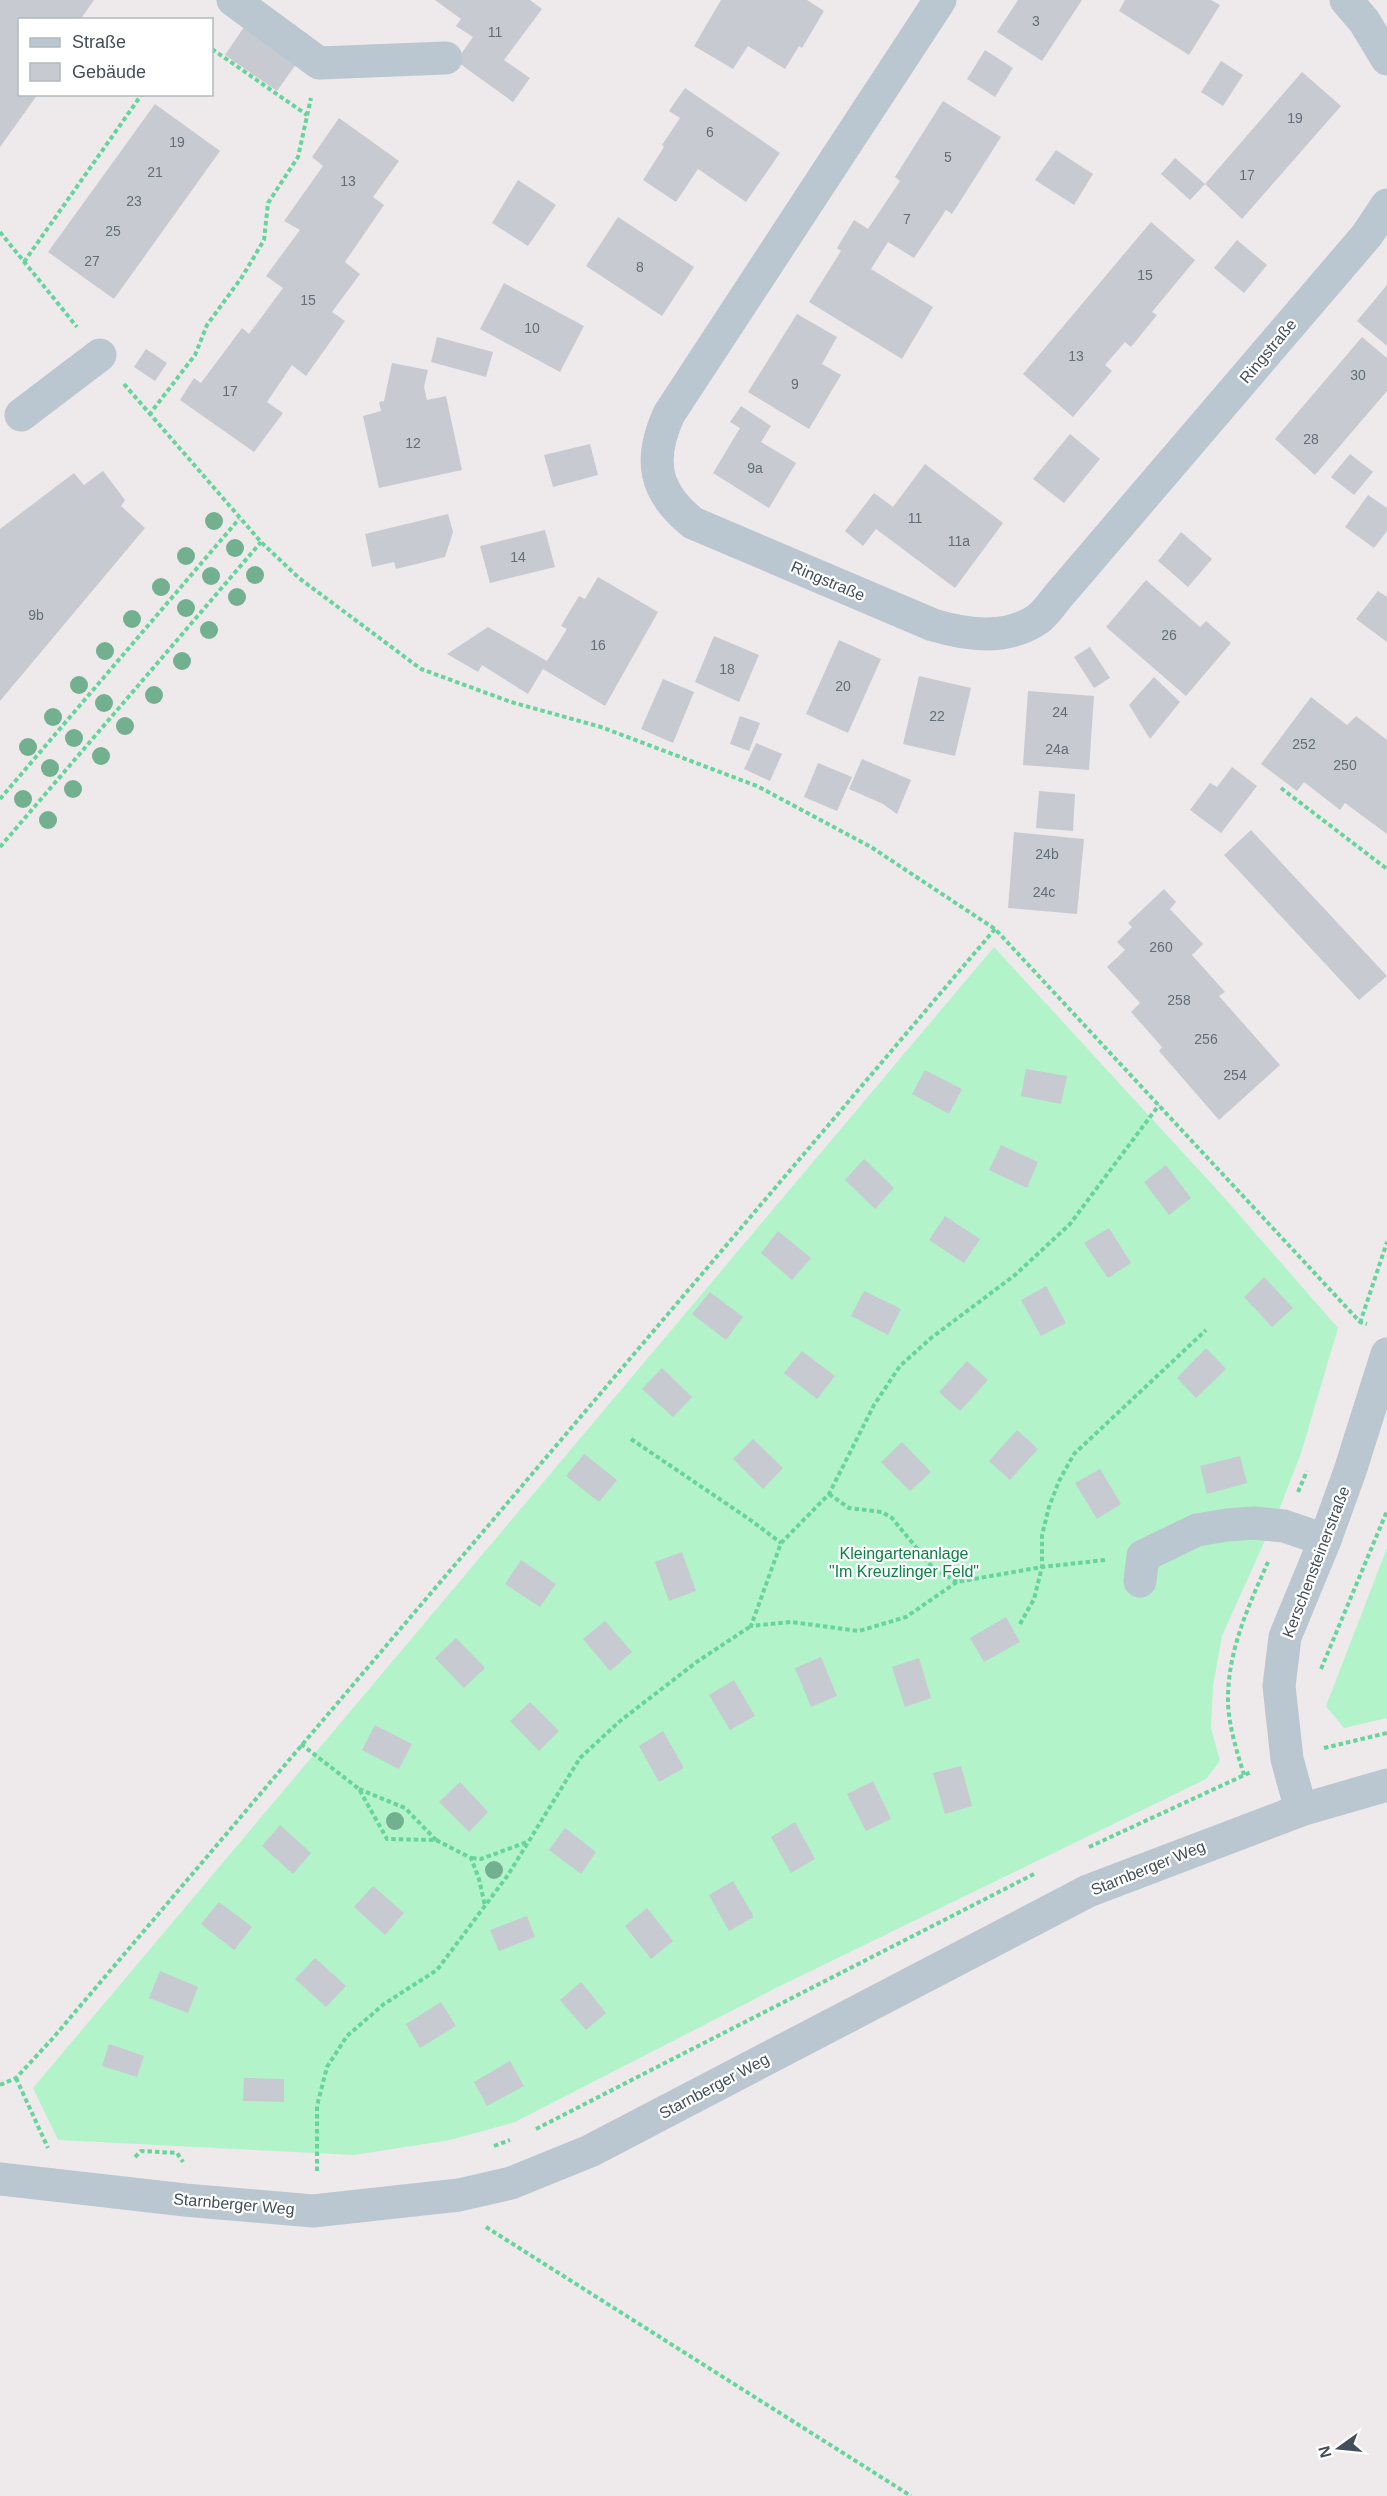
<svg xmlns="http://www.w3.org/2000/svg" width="1387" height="2496" font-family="Helvetica,sans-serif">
	<rect width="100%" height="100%" fill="#eeeaeb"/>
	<g fill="#b2f3ca">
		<polygon points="994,947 1221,1194 1338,1328 1301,1453 1281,1505 1222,1636 1213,1686 1211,1728 1220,1761 1206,1779 778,1987 515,2122 450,2140 354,2155 58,2140 33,2088"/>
		<polygon points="1387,1548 1387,1718 1344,1728 1326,1706"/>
	</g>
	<g fill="#c7cad1">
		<polygon points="0,0 94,0 80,20 20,20 20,94 38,94 0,147"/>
		<polygon points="435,0 530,0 542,9 504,60 530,78 513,102 456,61 473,37 456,26 461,19"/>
		<polygon points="721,0 807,0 824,11 802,48 799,46 785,69 748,46 733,69 694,46"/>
		<polygon points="1018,0 1082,0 1042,61 997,32"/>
		<polygon points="1125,0 1211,0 1220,5 1189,55 1119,11"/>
		<polygon points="246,24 299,60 277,91 225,55"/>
		<polygon points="985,50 1013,68 995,97 967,79"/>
		<polygon points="1221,61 1243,75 1223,106 1201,92"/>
		<polygon points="1302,72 1341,106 1242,219 1205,184"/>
		<polygon points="685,88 780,153 746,202 698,169 676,202 643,180 664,147 662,145 680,118 669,111"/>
		<polygon points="943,101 1001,137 952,214 946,210 914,258 888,242 871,269 933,307 902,359 809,302 841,251 837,248 854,220 868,229 900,181 895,177"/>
		<polygon points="155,104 220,151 114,299 48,252"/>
		<polygon points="339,118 399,161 373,197 384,205 345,262 360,274 332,312 345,321 306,376 292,365 267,402 283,413 254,452 180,400 194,378 201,383 242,328 249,334 283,288 266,276 300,230 284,221 323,166 312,157"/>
		<polygon points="1056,150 1093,174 1074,205 1035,180"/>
		<polygon points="1175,158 1205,184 1190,200 1161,174"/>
		<polygon points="518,180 556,205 528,246 492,223"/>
		<polygon points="618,217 694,267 662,316 586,266"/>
		<polygon points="1151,222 1195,260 1152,312 1157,315 1131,347 1125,342 1105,365 1112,371 1073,417 1023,374"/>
		<polygon points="1237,240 1267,265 1244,293 1214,268"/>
		<polygon points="504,283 584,326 560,372 480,329"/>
		<polygon points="1387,285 1387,346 1357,321"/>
		<polygon points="797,314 837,337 822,364 841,375 809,429 748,392"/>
		<polygon points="437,337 493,352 486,377 431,362"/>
		<polygon points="1362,337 1387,358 1387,391 1315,475 1275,439"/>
		<polygon points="146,349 167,363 155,381 134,367"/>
		<polygon points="392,363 428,370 424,387 427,400 446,396 462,470 379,488 363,416 381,411 379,402 384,401"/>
		<polygon points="741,406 771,426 761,442 796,463 769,508 713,473 740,428 730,422"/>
		<polygon points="1070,434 1100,459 1064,503 1033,479"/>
		<polygon points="590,444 598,475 553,487 544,455"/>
		<polygon points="1350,454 1373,472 1354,495 1331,477"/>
		<polygon points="925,464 1003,523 955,588 876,529 863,546 845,531 874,493 893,507"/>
		<polygon points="103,471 125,500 121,506 145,528 0,701 0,529 74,473 84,485"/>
		<polygon points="1368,495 1387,508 1387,531 1374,548 1345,527"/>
		<polygon points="448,514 453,532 445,557 396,569 394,562 372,567 365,534"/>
		<polygon points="545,530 555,567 490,583 480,546"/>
		<polygon points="1181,532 1212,559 1188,587 1158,561"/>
		<polygon points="598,577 658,612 605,706 543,669 528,694 482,665 478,672 447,654 488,627 547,661 567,629 561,626 579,596 585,599"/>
		<polygon points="1146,580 1200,627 1206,621 1231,643 1186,696 1106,627"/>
		<polygon points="1378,591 1387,597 1387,642 1356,619"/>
		<polygon points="714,636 759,655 739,702 695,682"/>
		<polygon points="839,640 881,659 848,733 806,714"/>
		<polygon points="1090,647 1110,678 1094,688 1074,657"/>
		<polygon points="919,676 971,688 955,756 903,744"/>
		<polygon points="1154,677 1180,702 1150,739 1129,705"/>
		<polygon points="663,679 694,692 673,743 641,729"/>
		<polygon points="1028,691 1094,696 1089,770 1023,765"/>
		<polygon points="1311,697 1347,725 1356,716 1387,740 1387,834 1345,803 1340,810 1304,782 1297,791 1261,764"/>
		<polygon points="740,716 760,723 749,751 730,744"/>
		<polygon points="756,743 782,754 770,781 744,769"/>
		<polygon points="862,759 911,780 897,814 883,804 849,789"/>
		<polygon points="818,763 852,777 837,811 804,797"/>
		<polygon points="1232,767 1257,786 1221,833 1190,810 1210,783 1217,787"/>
		<polygon points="1039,791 1075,794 1073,831 1036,828"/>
		<polygon points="1251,830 1387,976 1359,1000 1224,855"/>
		<polygon points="1014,832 1084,839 1077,914 1008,908"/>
		<polygon points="1164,889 1176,902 1170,909 1203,944 1192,955 1225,992 1219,996 1280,1065 1219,1120 1159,1051 1162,1047 1131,1012 1140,1003 1107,967 1125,950 1117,942 1132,927 1128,923"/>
		<polygon points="1026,1069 1067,1076 1061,1104 1021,1096"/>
		<polygon points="925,1070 962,1089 949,1114 912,1094"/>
		<polygon points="1001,1145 1038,1162 1027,1188 989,1170"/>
		<polygon points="864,1159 894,1188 875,1209 845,1180"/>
		<polygon points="1166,1165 1191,1198 1169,1215 1144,1182"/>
		<polygon points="945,1216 980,1239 964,1263 929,1240"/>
		<polygon points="1109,1228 1131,1263 1108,1278 1084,1243"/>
		<polygon points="778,1231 811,1258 792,1280 761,1253"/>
		<polygon points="1264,1277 1293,1308 1272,1327 1244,1297"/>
		<polygon points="1046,1286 1066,1323 1041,1336 1021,1300"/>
		<polygon points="864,1291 901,1309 888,1335 851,1316"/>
		<polygon points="710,1292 743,1317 726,1340 692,1314"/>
		<polygon points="1206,1348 1226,1369 1196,1398 1177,1378"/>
		<polygon points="802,1351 835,1376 817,1399 784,1373"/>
		<polygon points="967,1361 988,1380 960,1411 939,1392"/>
		<polygon points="662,1368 692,1397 673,1417 642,1389"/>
		<polygon points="1017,1430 1038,1449 1010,1480 989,1461"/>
		<polygon points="753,1439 783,1468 763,1489 733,1459"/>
		<polygon points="902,1442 931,1472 910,1491 881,1462"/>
		<polygon points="584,1454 617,1480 599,1502 566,1476"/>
		<polygon points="1240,1456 1247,1483 1207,1494 1200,1466"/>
		<polygon points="1100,1469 1121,1504 1097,1519 1075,1483"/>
		<polygon points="682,1552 696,1591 669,1601 655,1562"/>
		<polygon points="521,1560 556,1584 540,1607 505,1584"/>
		<polygon points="1006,1617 1020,1642 984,1662 970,1638"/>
		<polygon points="605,1621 632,1652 610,1671 583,1639"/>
		<polygon points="456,1638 485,1668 464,1688 435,1658"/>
		<polygon points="821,1657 837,1696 811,1707 795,1668"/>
		<polygon points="919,1658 931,1698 905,1707 892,1667"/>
		<polygon points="734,1680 755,1716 730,1730 709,1695"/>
		<polygon points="530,1702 559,1731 539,1751 510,1721"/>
		<polygon points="375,1725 412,1744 399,1769 362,1750"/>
		<polygon points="663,1731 684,1768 659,1782 639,1746"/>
		<polygon points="961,1766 972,1806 945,1814 933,1773"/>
		<polygon points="873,1781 891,1819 866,1831 847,1794"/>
		<polygon points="460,1782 488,1812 469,1832 439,1802"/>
		<polygon points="795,1822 815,1859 791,1873 771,1837"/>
		<polygon points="280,1825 311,1853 293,1874 262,1846"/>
		<polygon points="565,1828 596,1852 581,1874 549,1850"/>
		<polygon points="733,1881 754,1917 729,1931 709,1895"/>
		<polygon points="373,1886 404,1913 385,1935 354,1907"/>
		<polygon points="219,1902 252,1927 234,1950 201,1924"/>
		<polygon points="647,1908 673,1941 651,1959 625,1926"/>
		<polygon points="527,1916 535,1937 499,1951 490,1930"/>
		<polygon points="315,1958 346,1986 326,2007 295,1979"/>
		<polygon points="160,1971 198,1987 188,2013 149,1998"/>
		<polygon points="581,1982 606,2013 586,2030 560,2000"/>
		<polygon points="441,2002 456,2026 420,2048 406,2024"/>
		<polygon points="109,2044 144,2056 137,2077 102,2066"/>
		<polygon points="510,2061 524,2086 487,2106 474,2082"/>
		<polygon points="244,2078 284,2079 284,2102 243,2101"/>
	</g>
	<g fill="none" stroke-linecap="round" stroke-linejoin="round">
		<g stroke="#67d49c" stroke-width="4" stroke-dasharray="4.5 3" stroke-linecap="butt">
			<polyline points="212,49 307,115"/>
			<polyline points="0,232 77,327"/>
			<polyline points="24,262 142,94"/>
			<polyline points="124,384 261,542 299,578 421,669 511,702 601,727 757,786 871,847 995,929 1360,1322 1367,1324"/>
			<polyline points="149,415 195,355 207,325 242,277 264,240 268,203 298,157 311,98"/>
			<polyline points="1281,788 1387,869"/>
			<polyline points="0,799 239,519"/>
			<polyline points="0,847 261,542"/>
			<polyline points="1360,1323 1387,1242"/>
			<polyline points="631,1439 749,1519 781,1543"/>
			<polyline points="1298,1492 1307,1471"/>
			<polyline points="829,1494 849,1508 882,1512 892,1518 933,1568 957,1582"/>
			<polyline points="1105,1560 1042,1567 957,1582 906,1617 859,1631 791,1622 751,1626 781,1543 829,1494 874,1405 900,1366 931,1338 1015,1275 1070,1224 1159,1105"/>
			<polyline points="1020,1624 1034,1599 1042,1567 1042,1535 1049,1507 1059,1481 1074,1454 1206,1330"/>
			<polyline points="1321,1669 1387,1511"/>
			<polyline points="301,1744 359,1789 387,1839 436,1840 471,1858 479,1879 485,1906"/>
			<polyline points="1324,1748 1387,1733"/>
			<path d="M1244 1775C1237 1752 1229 1727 1228 1703 1227 1652 1248 1607 1268 1562"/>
			<polyline points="359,1789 405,1808 436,1840"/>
			<polyline points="1089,1847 1251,1772"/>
			<polyline points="472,1858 481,1859 527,1842"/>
			<polyline points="16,2078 48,2148"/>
			<polyline points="0,2085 16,2078 53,2038 995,929"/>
			<polyline points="536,2129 1034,1874"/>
			<polyline points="494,2146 510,2140"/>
			<polyline points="135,2157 141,2151 177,2153 183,2162"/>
			<polyline points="317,2171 317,2106 327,2067 347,2036 384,2004 437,1970 508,1875 580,1758 620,1721 698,1661 751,1626"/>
			<polyline points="486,2227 911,2496"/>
		</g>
		<g stroke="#bac6d0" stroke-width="33">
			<polyline points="233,0 319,63 446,58"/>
			<path d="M940 0 669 414C648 460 654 492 693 523L933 625C967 635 1006 641 1038 619 1047 612 1053 602 1060 594L1367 235 1387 205"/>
			<polyline points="1346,0 1364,21 1387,59"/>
			<polyline points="21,415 100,355"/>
			<polyline points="1140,1581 1143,1556 1197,1530 1227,1525 1254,1523 1284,1526 1325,1540"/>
			<polyline points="1301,1810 1287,1759 1279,1686 1285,1637 1325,1540 1350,1471 1387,1354"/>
			<polyline points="0,2179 185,2200 313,2211 459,2195 511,2183 590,2151 1088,1891 1301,1810 1387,1785"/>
		</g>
	</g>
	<g fill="#72b08f">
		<circle cx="214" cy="521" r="9"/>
		<circle cx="235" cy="548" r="9"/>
		<circle cx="186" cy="556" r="9"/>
		<circle cx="255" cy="575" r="9"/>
		<circle cx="211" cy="576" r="9"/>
		<circle cx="161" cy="587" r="9"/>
		<circle cx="237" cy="597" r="9"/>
		<circle cx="186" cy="608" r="9"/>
		<circle cx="132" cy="619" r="9"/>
		<circle cx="209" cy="630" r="9"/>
		<circle cx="105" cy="651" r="9"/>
		<circle cx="182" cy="661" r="9"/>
		<circle cx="79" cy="685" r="9"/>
		<circle cx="154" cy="695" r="9"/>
		<circle cx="104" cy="703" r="9"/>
		<circle cx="53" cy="717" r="9"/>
		<circle cx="125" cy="726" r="9"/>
		<circle cx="74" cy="738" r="9"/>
		<circle cx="28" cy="747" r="9"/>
		<circle cx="101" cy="756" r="9"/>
		<circle cx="50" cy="768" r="9"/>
		<circle cx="73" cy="789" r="9"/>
		<circle cx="23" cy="799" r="9"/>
		<circle cx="48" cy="820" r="9"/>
		<circle cx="395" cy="1821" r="9"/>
		<circle cx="494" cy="1870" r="9"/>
	</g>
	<g text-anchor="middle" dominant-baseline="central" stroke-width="4.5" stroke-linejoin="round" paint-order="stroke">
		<g font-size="14" fill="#636e78">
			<text x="1036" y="21">3</text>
			<text x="495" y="32">11</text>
			<text x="1295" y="118">19</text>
			<text x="710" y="132">6</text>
			<text x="177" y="142">19</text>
			<text x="948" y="157">5</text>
			<text x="155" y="172">21</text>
			<text x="1247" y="175">17</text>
			<text x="348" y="181">13</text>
			<text x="134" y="201">23</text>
			<text x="907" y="219">7</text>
			<text x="113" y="231">25</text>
			<text x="92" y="261">27</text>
			<text x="640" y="267">8</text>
			<text x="1145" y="275">15</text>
			<text x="308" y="300">15</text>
			<text x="532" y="328">10</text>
			<text x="1076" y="356">13</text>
			<text x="1358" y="375">30</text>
			<text x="795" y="384">9</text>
			<text x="230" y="391">17</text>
			<text x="1311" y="439">28</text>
			<text x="413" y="443">12</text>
			<text x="755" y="468">9a</text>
			<text x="915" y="518">11</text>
			<text x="959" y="541">11a</text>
			<text x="518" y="557">14</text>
			<text x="36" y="615">9b</text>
			<text x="1169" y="635">26</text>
			<text x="598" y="645">16</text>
			<text x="727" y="669">18</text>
			<text x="843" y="686">20</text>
			<text x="1060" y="712">24</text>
			<text x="937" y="716">22</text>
			<text x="1304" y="744">252</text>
			<text x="1057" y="749">24a</text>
			<text x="1345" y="765">250</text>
			<text x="1047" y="854">24b</text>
			<text x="1044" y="892">24c</text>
			<text x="1161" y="947">260</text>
			<text x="1179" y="1000">258</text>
			<text x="1206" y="1039">256</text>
			<text x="1235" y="1075">254</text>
		</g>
		<g font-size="16" fill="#424f5a" stroke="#fff">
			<text transform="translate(1268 351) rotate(-50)">Ringstraße</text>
			<text transform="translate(828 581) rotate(23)">Ringstraße</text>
			<text transform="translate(1316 1562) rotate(-69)">Kerschensteinerstraße</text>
			<text transform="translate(1148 1868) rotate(-22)">Starnberger Weg</text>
			<text transform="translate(714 2086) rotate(-28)">Starnberger Weg</text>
			<text transform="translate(234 2204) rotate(5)">Starnberger Weg</text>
		</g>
		<g font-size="16" fill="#0c8144" stroke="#fff">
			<text x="904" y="1553">Kleingartenanlage<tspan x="904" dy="18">"Im Kreuzlinger Feld"</tspan></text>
		</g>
	</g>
	<rect x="18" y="18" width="195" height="78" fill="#ffffff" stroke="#b3b9bd" stroke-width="1.5"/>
	<rect x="30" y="38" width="30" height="9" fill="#bac6d0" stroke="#b3b9bd" stroke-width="1.5"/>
	<text x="72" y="48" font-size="18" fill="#424f5a">Straße</text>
	<rect x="30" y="63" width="30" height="18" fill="#c7cad1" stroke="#b3b9bd" stroke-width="1.5"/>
	<text x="72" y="78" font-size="18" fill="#424f5a">Gebäude</text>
	<g transform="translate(1339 2448) rotate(255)" stroke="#ffffff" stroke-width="4.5" paint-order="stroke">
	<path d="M0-4.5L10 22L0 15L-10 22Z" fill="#424f5a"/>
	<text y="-9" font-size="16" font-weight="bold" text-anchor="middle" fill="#424f5a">N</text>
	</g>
</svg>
